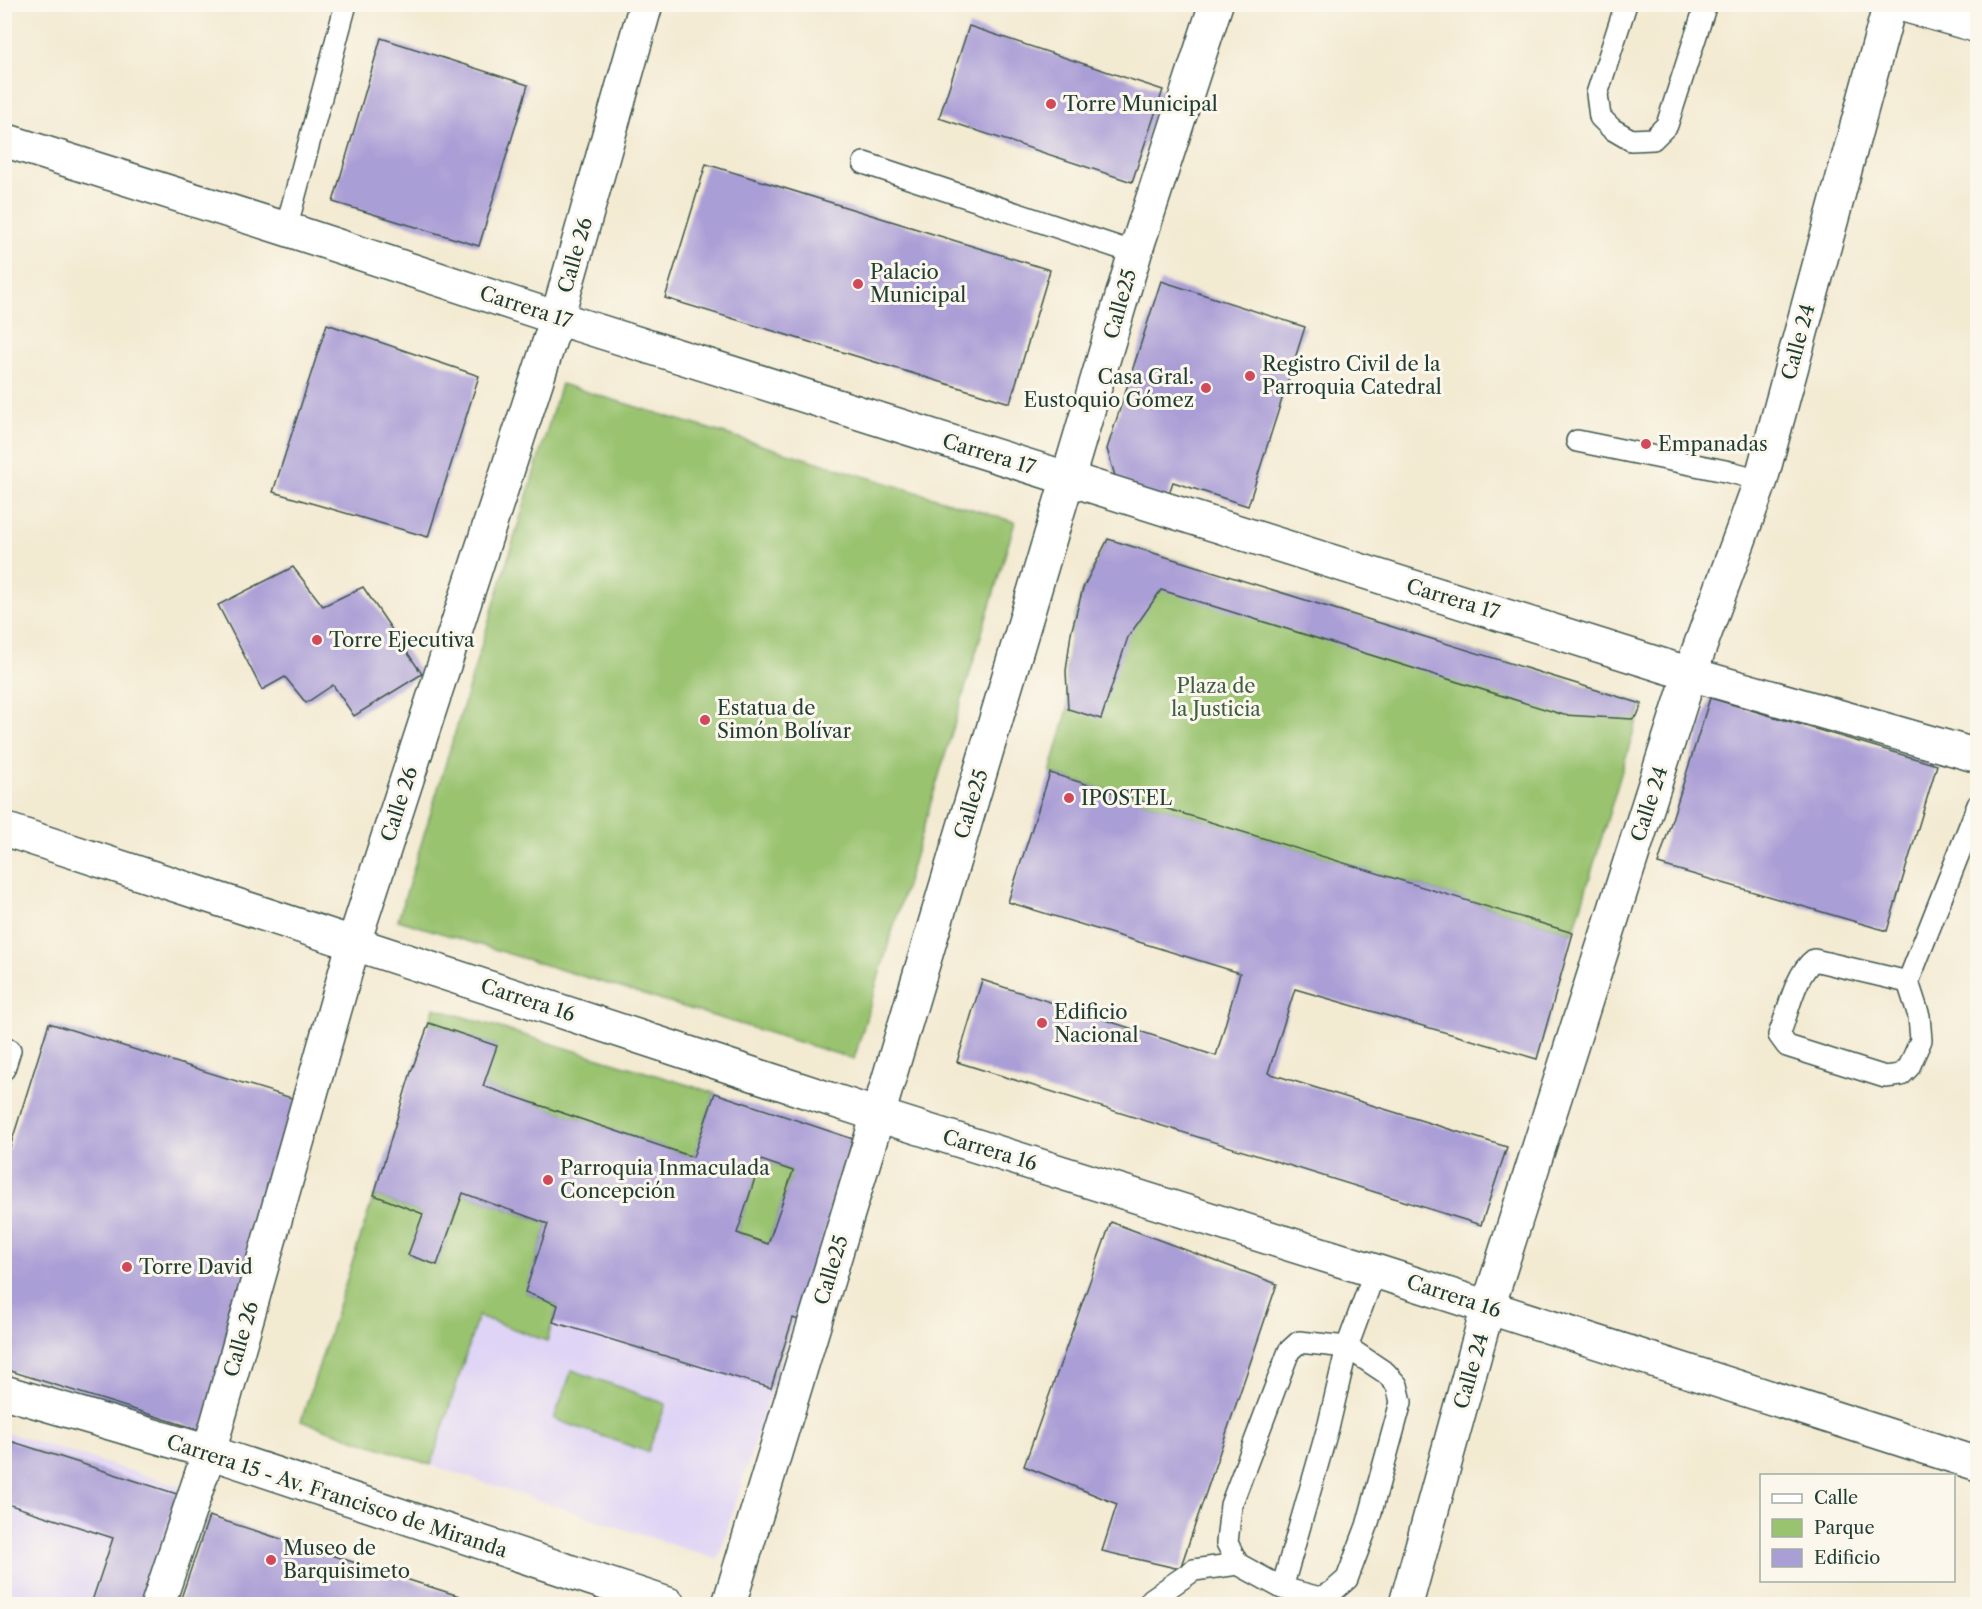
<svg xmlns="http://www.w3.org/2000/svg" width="1982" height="1609" font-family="'Libre Caslon Text',serif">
	<rect width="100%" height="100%" fill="#fbf7ec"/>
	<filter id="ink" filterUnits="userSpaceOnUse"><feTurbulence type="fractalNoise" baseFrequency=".0167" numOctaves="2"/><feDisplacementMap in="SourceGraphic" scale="12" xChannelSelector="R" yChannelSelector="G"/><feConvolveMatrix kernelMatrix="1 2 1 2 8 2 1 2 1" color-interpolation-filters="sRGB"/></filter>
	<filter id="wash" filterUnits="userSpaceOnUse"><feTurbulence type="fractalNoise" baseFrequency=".008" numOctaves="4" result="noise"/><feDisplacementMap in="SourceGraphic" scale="24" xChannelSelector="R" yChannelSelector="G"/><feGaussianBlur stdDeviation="1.35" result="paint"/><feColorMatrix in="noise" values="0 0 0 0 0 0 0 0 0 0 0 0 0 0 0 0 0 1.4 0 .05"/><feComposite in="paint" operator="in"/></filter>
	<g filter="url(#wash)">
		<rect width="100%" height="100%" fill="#f3ead2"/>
		<g fill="#dfd4f5">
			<polygon points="716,1289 793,1318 718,1560 431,1465 478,1316 547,1341 558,1305"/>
			<polygon points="4,1432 183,1487 146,1604 5,1604"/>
		</g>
		<g fill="#9ac36f" stroke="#5c8052" stroke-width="1.5">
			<polygon points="561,384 1015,522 854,1059 398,920"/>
			<polygon points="1108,539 1642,704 1573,933 1050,773 1068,709 1066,671 1071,633 1083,588"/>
			<polygon points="434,1008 715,1093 693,1157 483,1086 496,1046 429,1023"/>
			<polygon points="761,1160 793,1171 768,1244 737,1233"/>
			<polygon points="463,1193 548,1224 525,1292 558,1305 547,1341 478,1316 431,1465 301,1421 374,1195 423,1214 409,1255 437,1265"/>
			<polygon points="572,1370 666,1404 648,1452 554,1419"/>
		</g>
		<g id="blocks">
			<g fill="#aa9ed6" fill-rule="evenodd">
				<polygon points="969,26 1163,90 1132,182 939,118"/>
				<polygon points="381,38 528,85 479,246 333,202"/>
				<polygon points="706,164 1050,270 1010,403 665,298"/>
				<polygon points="1161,281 1305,327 1248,506 1173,482 1166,502 1118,486 1107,449"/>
				<polygon points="327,324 479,376 428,537 273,492"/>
				<polygon points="1108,539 1642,704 1637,716 1632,719 1564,715 1161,590 1128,637 1101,719 1068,709 1066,671 1071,633 1083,588"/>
				<polygon points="293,567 323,606 363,587 422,674 354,716 333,685 306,703 285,677 262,690 218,605"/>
				<polygon points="1710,698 1937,765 1887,931 1658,864"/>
				<polygon points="1050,773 1573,933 1537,1059 1295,989 1268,1073 1507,1147 1481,1225 957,1062 982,980 1216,1056 1240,973 1008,902"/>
				<polygon points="49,1023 298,1100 203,1431 4,1369 4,1166"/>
				<path d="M429 1023 497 1046 483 1086 693 1157 715 1093 853 1139 798 1320 793 1318 771 1388 553 1322 558 1305 525 1292 548 1224 463 1193 437 1265 408 1255 423 1214 374 1195 410 1075ZM761 1160 793 1171 768 1244 737 1233Z"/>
				<polygon points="1111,1222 1277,1284 1180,1569 1102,1551 1117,1504 1024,1466"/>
				<polygon points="4,1439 177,1494 141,1604 91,1604 113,1538 4,1503"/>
				<polygon points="209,1516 484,1604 179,1604"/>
			</g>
		</g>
	</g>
	<g filter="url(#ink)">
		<use href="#blocks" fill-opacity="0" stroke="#3f574c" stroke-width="1.5"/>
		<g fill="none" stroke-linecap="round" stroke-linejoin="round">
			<g stroke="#3f574c" stroke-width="24">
				<g id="service">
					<polyline points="1626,4 1597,94 1600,117 1612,129 1631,140 1653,139 1667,125 1706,4"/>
					<polyline points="864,163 1135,253"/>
					<polyline points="286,229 346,4"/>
					<polyline points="1577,441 1730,472 1761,480"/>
					<path d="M1908 982 1814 960C1795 974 1788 1013 1779 1035L1787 1046 1885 1077 1901 1075 1909 1067 1921 1040 1919 1016 1908 982 1978 805"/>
					<polyline points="4,1069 10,1050"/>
					<polygon points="1299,1342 1347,1347 1386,1373 1397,1385 1401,1402 1367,1526 1347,1579 1332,1592 1320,1598 1282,1588 1238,1564 1227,1543 1231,1505 1289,1351"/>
					<polyline points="1282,1588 1329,1424 1347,1347 1375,1271"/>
					<polyline points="1149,1604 1152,1599 1194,1570 1238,1564"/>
				</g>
			</g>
			<g stroke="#3f574c" stroke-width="36">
				<g id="minor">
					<polyline points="1900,4 1978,26"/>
					<polyline points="4,140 286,229 557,318 1690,674 1978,756"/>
					<polyline points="4,829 878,1115 1375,1271 1978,1464"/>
					<polyline points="4,1392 209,1452 668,1604"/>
					<polyline points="158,1604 209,1452 354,942 557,318 646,4"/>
					<polyline points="729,1604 878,1115 1135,253 1216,4"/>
					<polyline points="1406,1604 1488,1307 1690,674 1761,480 1890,4"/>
				</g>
			</g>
			<use href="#service" stroke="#fff" stroke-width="21"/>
			<use href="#minor" stroke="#fff" stroke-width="33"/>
		</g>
	</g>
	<g fill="#d1495b" stroke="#fbf7ec" stroke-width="2">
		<circle cx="1051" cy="104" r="6"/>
		<circle cx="858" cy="284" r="6"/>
		<circle cx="1250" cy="376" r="6"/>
		<circle cx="1206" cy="388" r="6"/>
		<circle cx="1646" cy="444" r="6"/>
		<circle cx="317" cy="640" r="6"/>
		<circle cx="705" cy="720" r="6"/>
		<circle cx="1069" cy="798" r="6"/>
		<circle cx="1042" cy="1023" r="6"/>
		<circle cx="548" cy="1180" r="6"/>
		<circle cx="127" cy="1267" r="6"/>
		<circle cx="271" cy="1560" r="6"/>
	</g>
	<g text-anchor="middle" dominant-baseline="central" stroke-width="6" stroke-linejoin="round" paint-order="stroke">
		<g font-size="20" fill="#1f3d34" stroke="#fbf7ec" text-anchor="start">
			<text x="1063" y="104">Torre Municipal</text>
			<text x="870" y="272">Palacio<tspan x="870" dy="23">Municipal</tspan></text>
			<text x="1262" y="364">Registro Civil de la<tspan x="1262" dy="23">Parroquia Catedral</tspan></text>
			<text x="1194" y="377" text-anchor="end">Casa Gral.<tspan x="1194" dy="23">Eustoquio Gómez</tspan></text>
			<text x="1658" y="444">Empanadas</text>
			<text x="329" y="640">Torre Ejecutiva</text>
			<text x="717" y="708">Estatua de<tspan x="717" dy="23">Simón Bolívar</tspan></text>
			<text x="1081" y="798">IPOSTEL</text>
			<text x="1054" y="1012">Edificio<tspan x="1054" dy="23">Nacional</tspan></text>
			<text x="560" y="1168">Parroquia Inmaculada<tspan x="560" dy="23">Concepción</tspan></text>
			<text x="139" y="1267">Torre David</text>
			<text x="283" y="1548">Museo de<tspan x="283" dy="23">Barquisimeto</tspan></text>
		</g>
		<g font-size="20" fill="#1f3d34" stroke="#fbf7ec">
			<text transform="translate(575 255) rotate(-74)">Calle 26</text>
			<text transform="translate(1120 304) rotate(-74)">Calle25</text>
			<text transform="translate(526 307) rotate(18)">Carrera 17</text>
			<text transform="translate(1798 342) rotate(-75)">Calle 24</text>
			<text transform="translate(989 454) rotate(17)">Carrera 17</text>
			<text transform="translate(1453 599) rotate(17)">Carrera 17</text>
			<text transform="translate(399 804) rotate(-72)">Calle 26</text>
			<text transform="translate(971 804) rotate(-73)">Calle25</text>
			<text transform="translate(1649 804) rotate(-72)">Calle 24</text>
			<text transform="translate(528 1000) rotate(18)">Carrera 16</text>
			<text transform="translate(990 1150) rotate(17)">Carrera 16</text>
			<text transform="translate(831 1270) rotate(-73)">Calle25</text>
			<text transform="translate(1454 1296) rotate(18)">Carrera 16</text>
			<text transform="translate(241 1339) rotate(-74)">Calle 26</text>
			<text transform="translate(1471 1371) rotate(-74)">Calle 24</text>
			<text transform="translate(337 1496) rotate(18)">Carrera 15 - Av. Francisco de Miranda</text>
		</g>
		<g font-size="20" fill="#3e5e43" stroke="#fbf7ec">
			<text x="1216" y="686">Plaza de<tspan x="1216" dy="23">la Justicia</tspan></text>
		</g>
	</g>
	<rect width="1982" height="1609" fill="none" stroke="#fbf7ec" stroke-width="24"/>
	<rect x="1760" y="1474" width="195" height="108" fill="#fbf7ec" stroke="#a3ada2" stroke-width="1.5"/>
	<rect x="1772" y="1494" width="30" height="9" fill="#ffffff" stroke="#a3ada2" stroke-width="1.5"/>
	<text x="1814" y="1504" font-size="18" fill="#1f3d34">Calle</text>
	<rect x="1772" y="1519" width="30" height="18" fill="#9ac36f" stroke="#a3ada2" stroke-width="1.5"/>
	<text x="1814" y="1534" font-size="18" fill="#1f3d34">Parque</text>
	<rect x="1772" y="1549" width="30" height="18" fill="#aa9ed6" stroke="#a3ada2" stroke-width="1.5"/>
	<text x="1814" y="1564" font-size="18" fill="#1f3d34">Edificio</text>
</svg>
